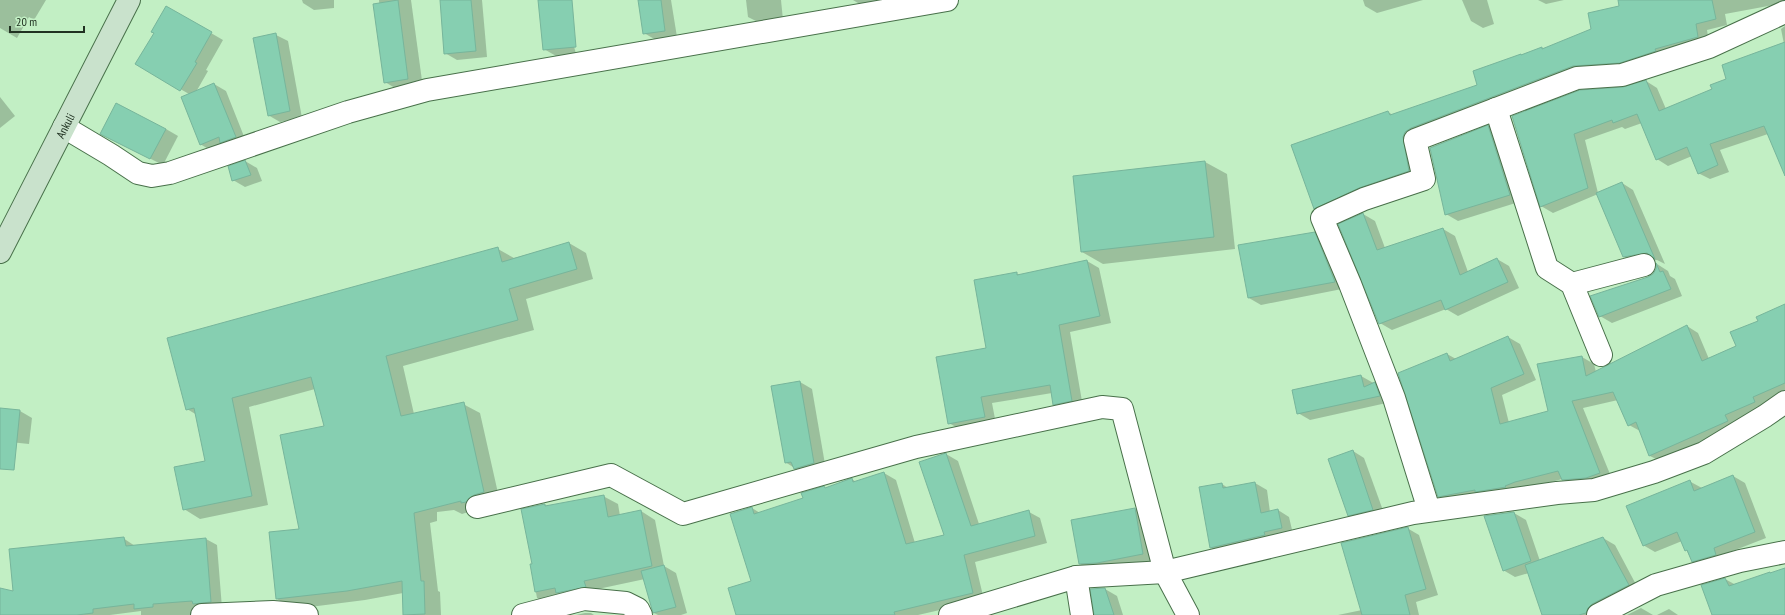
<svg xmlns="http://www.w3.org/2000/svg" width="1785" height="615" font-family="'PT Sans Narrow',sans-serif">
	<rect width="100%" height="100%" fill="#c2efc4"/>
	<g fill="#0003">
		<polygon points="0,0 46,0 34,20 29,17 17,38 0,28"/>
		<polygon points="302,0 334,0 334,8 314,10 303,3"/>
		<polygon points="379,0 411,0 423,88 400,91 385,82"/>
		<polygon points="441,0 482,0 487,57 457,60 445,53"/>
		<polygon points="539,0 562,0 576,54 556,56 544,49"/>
		<polygon points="639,0 671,0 677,37 656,40 644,33"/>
		<polygon points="746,0 781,0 783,20 760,23 748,17"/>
		<polygon points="853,0 899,0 863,6"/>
		<polygon points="1363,0 1423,0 1377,13 1365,6"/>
		<polygon points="1462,0 1487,0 1494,24 1483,28 1471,21"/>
		<polygon points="1538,0 1564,0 1546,4"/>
		<polygon points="1619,0 1785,0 1785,8 1779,4 1725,14 1727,25 1707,30 1709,43 1422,134 1420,177 1326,215 1315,208 1388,112 1393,115 1479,86 1521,55 1522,56 1541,48 1544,49 1592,30 1620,7"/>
		<polygon points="166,7 223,40 206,70 208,71 196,92 214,84 226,91 247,144 212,151 200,144 189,94 137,64 155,33"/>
		<polygon points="1785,26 1785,175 1768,134 1720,150 1729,172 1710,179 1698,173 1692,156 1668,166 1657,159 1642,123 1625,129 1622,127 1585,140 1598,193 1622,183 1633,190 1665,264 1657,260 1636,264 1624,257 1598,194 1553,213 1541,206 1513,117 1646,81 1657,88 1666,109 1713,90 1784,44 1781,29"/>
		<polygon points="276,35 288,41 302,118 280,122 268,115"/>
		<polygon points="0,97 15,116 0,128"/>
		<polygon points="1488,126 1500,133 1522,201 1458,221 1446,214 1431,148"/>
		<polygon points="166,129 178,136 163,165 113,140"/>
		<polygon points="245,161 257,168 262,181 245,187 233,180"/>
		<polygon points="1205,162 1227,174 1235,249 1103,264 1082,252"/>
		<polygon points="1363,214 1375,221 1385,248 1443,229 1455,236 1468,272 1497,259 1509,266 1519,288 1458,316 1446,309 1392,330 1380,323"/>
		<polygon points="1314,233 1326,240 1347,288 1261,305 1249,298"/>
		<polygon points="569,243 586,253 593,279 526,299 534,330 403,366 414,414 463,404 480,413 500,502 462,514 454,510 437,512 437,521 430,523 438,591 440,592 441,615 404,615 403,593 365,600 294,609 277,599 300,530 325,427 315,389 249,407 268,505 200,519 184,509 206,462 197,415 187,409 498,249 514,258"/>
		<polygon points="1087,261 1099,268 1111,323 1070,332 1083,407 1066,411 1054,404 1052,393 992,403 996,424 961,430 949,423 987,349 1016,273 1020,275"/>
		<polygon points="1657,264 1668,271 1670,276 1675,279 1682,296 1612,323 1600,316 1654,274 1657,269"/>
		<polygon points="1785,305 1785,395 1739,428 1662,462 1650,456 1640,431 1629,425 1618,400 1583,408 1612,479 1575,486 1562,479 1527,489 1451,503 1439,496 1447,354 1456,359 1508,337 1520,344 1536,380 1502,395 1509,423 1549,412 1539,365 1582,357 1594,364 1596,372 1687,326 1698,333 1709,359 1737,346 1759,321"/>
		<polygon points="1361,376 1386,390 1391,402 1310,420 1298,413"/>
		<polygon points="800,382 812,389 826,470 806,475 785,462"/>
		<polygon points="0,409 20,411 32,418 29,444 0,441"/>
		<polygon points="1353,451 1364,458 1385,516 1361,522 1349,515"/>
		<polygon points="946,454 958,461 979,524 1029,512 1040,518 1047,543 975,562 984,600 918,615 737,615 752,582 752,508 760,513 804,499 826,488 852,479 856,482 884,473 896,480 915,543 945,535"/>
		<polygon points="1733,476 1745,483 1766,538 1725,554 1704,568 1692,561 1682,541 1655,552 1643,545 1689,481 1702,488"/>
		<polygon points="1255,483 1267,490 1270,512 1278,510 1289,517 1293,534 1223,554 1211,548 1200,488 1222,484 1228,488"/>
		<polygon points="603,496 618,504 620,516 641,511 655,520 664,566 676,573 687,613 681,615 658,615 654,613 645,579 598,589 599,594 552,606 537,598 531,565 533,564 545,505 548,507"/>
		<polygon points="1135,509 1152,519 1160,564 1097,574 1080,564"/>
		<polygon points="1514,513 1526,520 1540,561 1603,538 1615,545 1640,592 1599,615 1543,615 1529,573 1515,577 1503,570"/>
		<polygon points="1407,528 1419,535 1438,595 1416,602 1419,615 1338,615 1362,610"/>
		<polygon points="123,538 135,546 206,539 217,545 222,608 195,615 141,615 141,611 110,615 0,615 0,590 14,592"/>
		<polygon points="1785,569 1785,615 1713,615 1725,579 1736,585"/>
		<polygon points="1105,589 1117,596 1123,615 1094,615"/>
		<polygon points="1641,608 1653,615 1627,615"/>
		<polygon points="1669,609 1678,615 1657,615"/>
		<polygon points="585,613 591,613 594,615 576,615"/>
	</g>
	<g fill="#86cfb1" stroke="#77b59b">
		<polygon points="398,0 408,79 384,83 373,4"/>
		<polygon points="440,0 471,0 476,51 444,54"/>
		<polygon points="538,0 572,0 576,47 543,50"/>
		<polygon points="638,0 661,0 665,31 643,34"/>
		<polygon points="1618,0 1712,0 1716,19 1696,24 1698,37 1655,49 1656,51 1620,63 1573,66 1411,128 1405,132 1403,137 1409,171 1359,188 1314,209 1291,145 1388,111 1390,115 1477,85 1473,71 1521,54 1521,55 1542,47 1542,49 1591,29 1588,13 1619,6"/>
		<polygon points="166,6 212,32 195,62 197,63 180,91 135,64 154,33 151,32"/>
		<polygon points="276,33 290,111 268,116 253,38"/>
		<polygon points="1785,42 1785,176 1764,126 1710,144 1718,165 1698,174 1687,147 1656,160 1637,114 1613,123 1612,120 1574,134 1588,188 1540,207 1512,116 1580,90 1623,87 1646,80 1659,111 1712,89 1710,85 1726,79 1722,65"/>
		<polygon points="214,83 236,137 220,143 219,137 200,145 181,97"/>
		<polygon points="116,103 166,129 150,159 100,134"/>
		<polygon points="1488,125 1510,195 1445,215 1430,148"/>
		<polygon points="245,160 251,175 232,181 228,166"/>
		<polygon points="1205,161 1214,237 1081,252 1073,176"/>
		<polygon points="1622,182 1655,259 1647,253 1623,257 1596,193"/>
		<polygon points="1363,213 1377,250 1443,228 1460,275 1497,258 1508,282 1445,310 1441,300 1379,324 1338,224"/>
		<polygon points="1315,232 1335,282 1248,298 1238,245"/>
		<polygon points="569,242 577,269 509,289 518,320 386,356 401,416 464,402 484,492 474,495 466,502 461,503 461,501 414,513 421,581 424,581 425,614 403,615 402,581 347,591 276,599 269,532 299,529 280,435 324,426 311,377 232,398 252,496 183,510 174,467 205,461 194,408 186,410 167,338 498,247 502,262"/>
		<polygon points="1087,260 1100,316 1059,325 1072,401 1053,405 1050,385 981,397 985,417 948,424 936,357 986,348 974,280 1017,272 1017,275"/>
		<polygon points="1656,263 1660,272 1663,271 1671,289 1599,317 1590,296 1648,277 1653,274 1656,269"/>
		<polygon points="1785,304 1785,383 1753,397 1755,402 1725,415 1728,421 1649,456 1636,422 1628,426 1613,392 1572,401 1600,473 1586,478 1562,480 1558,471 1515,482 1505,486 1506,487 1475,492 1475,490 1438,497 1398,373 1447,353 1450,361 1508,336 1524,374 1491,388 1500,424 1548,411 1537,364 1582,356 1586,376 1687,325 1702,361 1736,346 1730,332 1758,321 1756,317"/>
		<polygon points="1361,375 1364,387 1375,382 1380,396 1297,414 1292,390"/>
		<polygon points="800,381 814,463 794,469 791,462 785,463 771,386"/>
		<polygon points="0,408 20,410 14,470 0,469"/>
		<polygon points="1353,450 1373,510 1348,516 1328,459"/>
		<polygon points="946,453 971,526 1029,510 1035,536 964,555 973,593 894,612 895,615 736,615 728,588 751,581 730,514 752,507 754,514 803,498 801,493 824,486 825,488 852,478 853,482 884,472 906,544 944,535 919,462"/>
		<polygon points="1733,475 1755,532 1714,548 1716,555 1692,562 1687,550 1685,551 1677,532 1643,546 1626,506 1690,480 1694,491"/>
		<polygon points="1255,482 1261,513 1278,509 1282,528 1264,532 1265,535 1210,548 1199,487 1222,483 1223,488"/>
		<polygon points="604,495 608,517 641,510 652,566 584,581 586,587 556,593 555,588 535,592 530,564 532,564 521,509 545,504 545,506"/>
		<polygon points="1135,508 1143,554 1097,563 1079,564 1071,520"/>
		<polygon points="1514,512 1531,561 1503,571 1484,516"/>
		<polygon points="1408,527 1426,589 1405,595 1410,615 1362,615 1341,543"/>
		<polygon points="124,537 126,546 206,538 211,602 193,604 192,601 153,604 153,607 134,609 134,604 93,609 93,613 77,615 0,615 0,588 13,591 9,549"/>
		<polygon points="1603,537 1629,585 1592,604 1588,608 1586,613 1579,615 1542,615 1525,565"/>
		<polygon points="664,565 676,607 653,613 641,571"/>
		<polygon points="1785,568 1785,615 1712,615 1701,585 1725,578 1729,586 1770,572 1770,573"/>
		<polygon points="1105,588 1114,615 1094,615 1090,589"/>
	</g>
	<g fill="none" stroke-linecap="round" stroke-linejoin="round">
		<g stroke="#48704a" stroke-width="24">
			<g id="street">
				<polyline points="1496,109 1547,268 1572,284 1601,355"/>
				<polyline points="64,127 111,155 138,173 152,176 170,173 348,112 427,90 947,0"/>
				<polyline points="1572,284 1644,265"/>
				<polyline points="477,507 611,475 683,514 916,447 1102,407 1122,409 1165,572 1188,615"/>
				<polyline points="1429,510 1394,398 1350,284 1322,218 1364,199 1424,179 1415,140 1577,78 1622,75 1709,47 1785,12"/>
				<polyline points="1076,577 1082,615"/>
				<polyline points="202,615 273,612 307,615"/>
				<polyline points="523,615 584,599 626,603 638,609 641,615"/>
				<polyline points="950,615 1076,577 1165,572 1413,513 1557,493 1594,490 1654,472 1704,453 1765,416 1785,402"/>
				<polyline points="1598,615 1656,585 1740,561 1785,552"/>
			</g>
		</g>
		<g stroke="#48704a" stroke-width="24">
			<g id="secondary">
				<path id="s1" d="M0 252 129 0"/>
			</g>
		</g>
		<use href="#street" stroke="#fff" stroke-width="22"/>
		<use href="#secondary" stroke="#c9e2cc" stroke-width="22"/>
	</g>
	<g text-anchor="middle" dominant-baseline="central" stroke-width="3" stroke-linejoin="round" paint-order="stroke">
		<g font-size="12" fill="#213222" stroke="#c2efc4">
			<text stroke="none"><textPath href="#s1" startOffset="142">Ankuli</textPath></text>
		</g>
	</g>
	<path d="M10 26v6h74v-6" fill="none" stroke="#213222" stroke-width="2"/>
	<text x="16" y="26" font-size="12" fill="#213222" stroke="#c2efc4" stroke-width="3" paint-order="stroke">20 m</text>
</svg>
